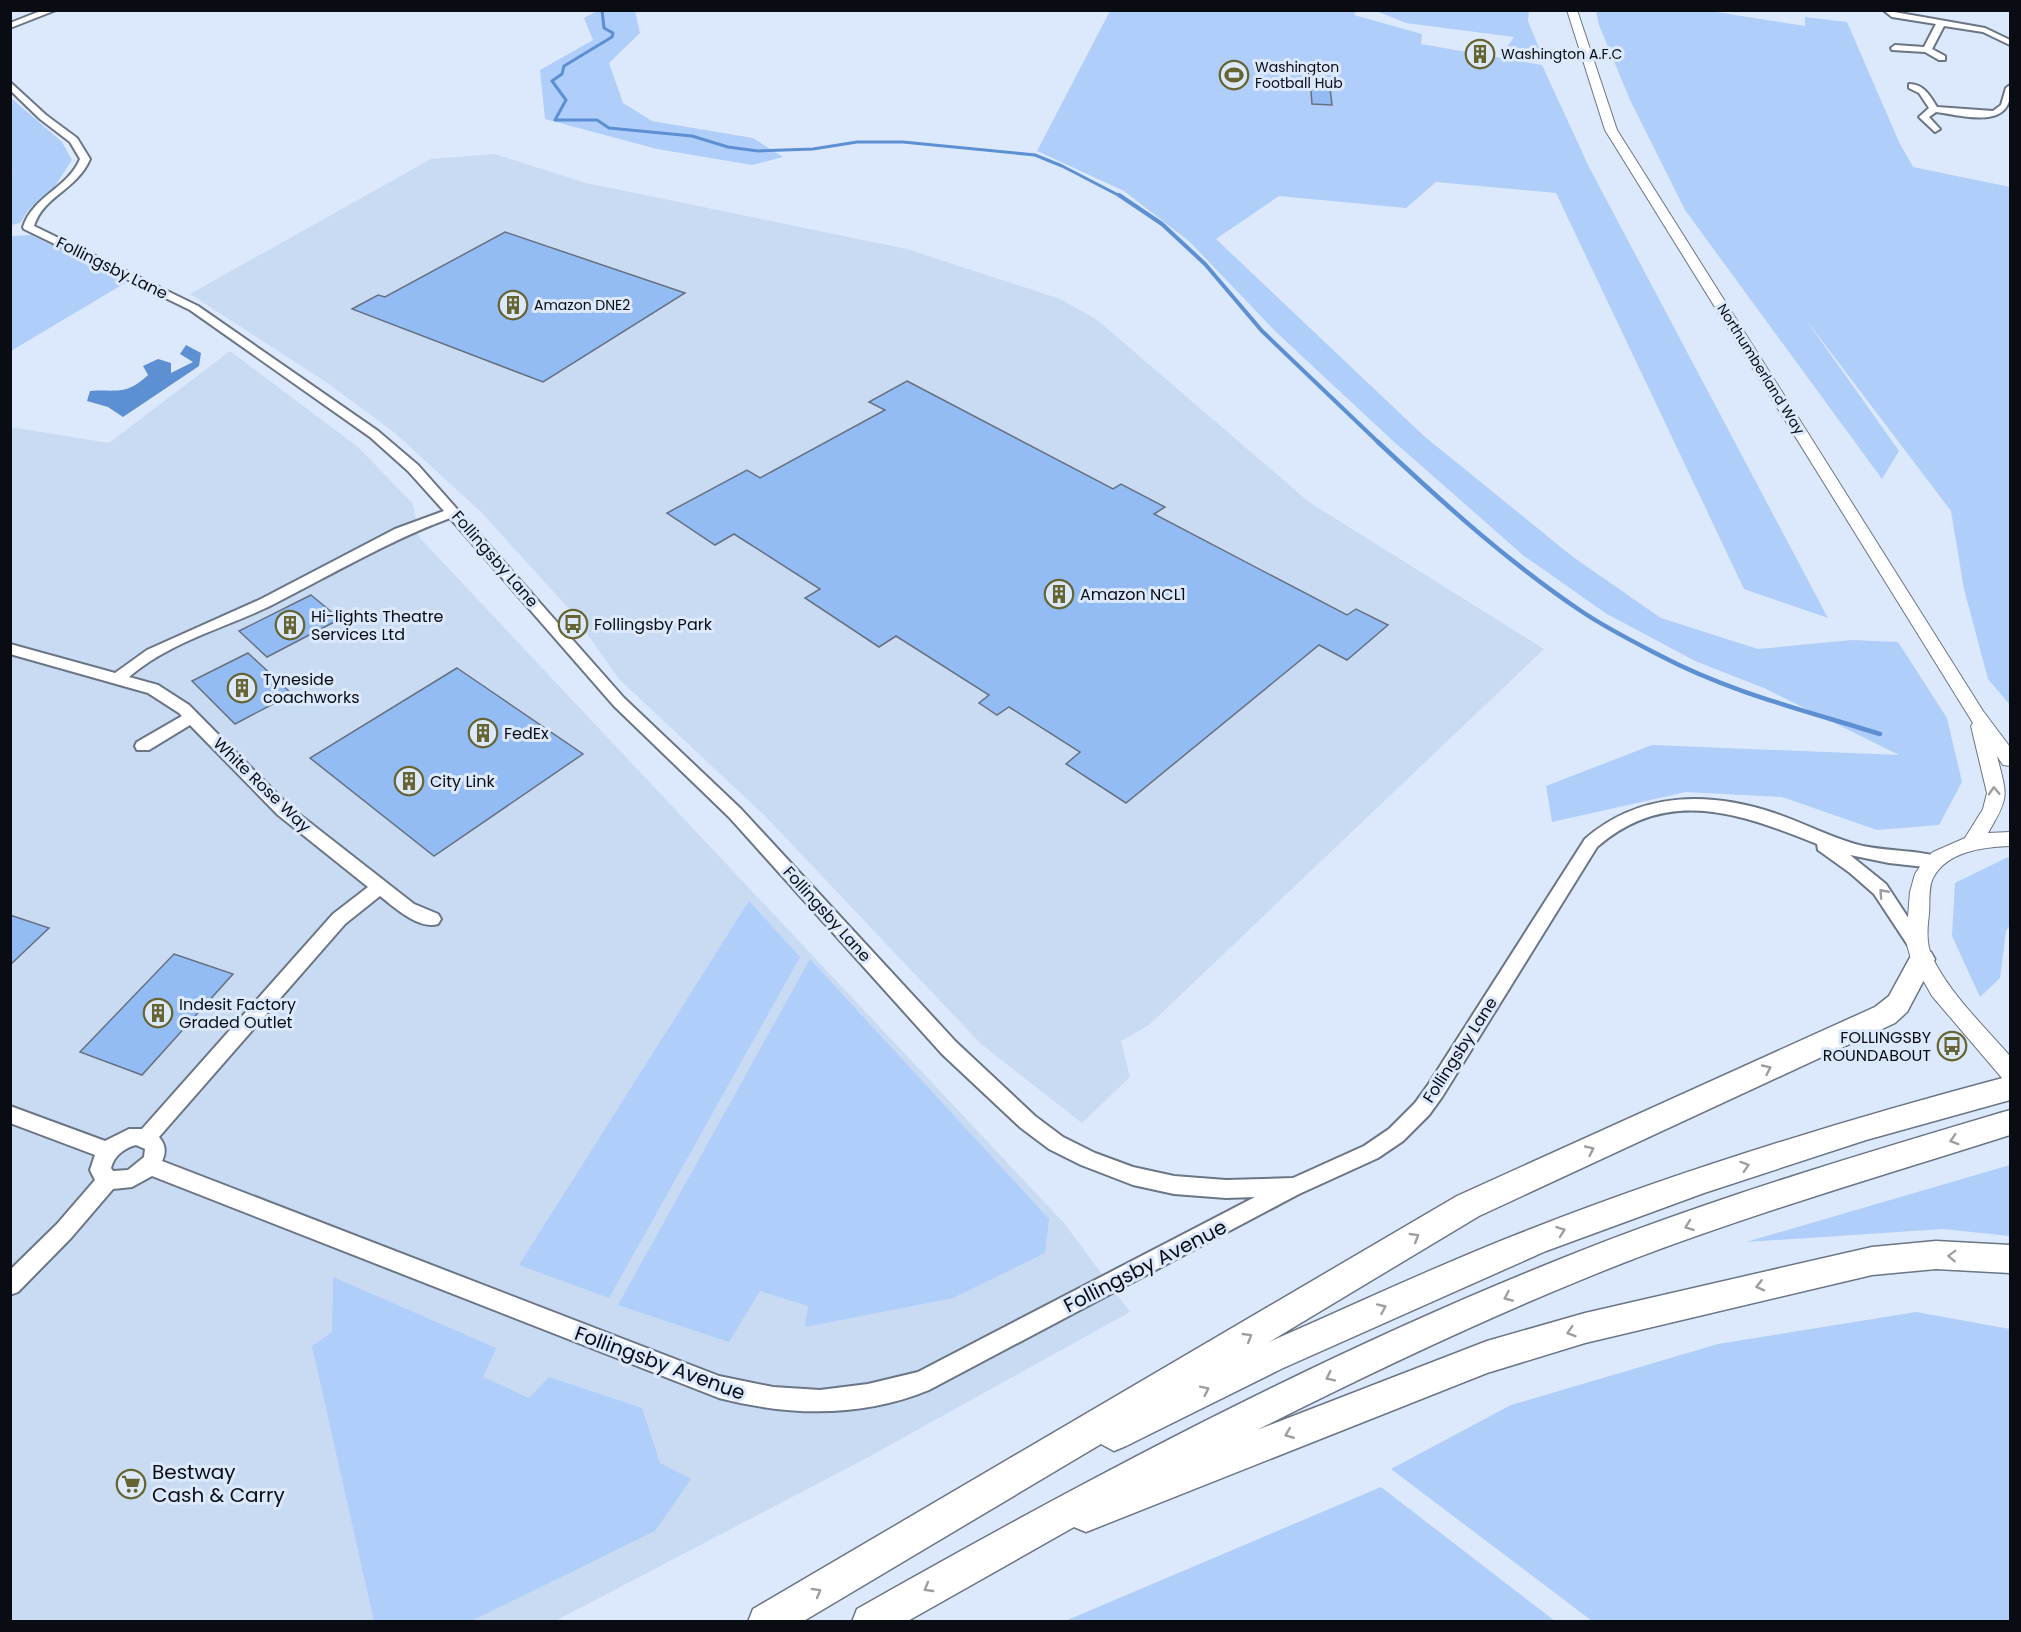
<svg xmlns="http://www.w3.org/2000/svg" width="2021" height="1632" font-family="Poppins,sans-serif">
	<rect width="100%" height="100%" fill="#dce9fc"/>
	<g fill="#c9daf3">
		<polygon points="495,154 586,183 907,249 1060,299 1096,319 1309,502 1544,649 1149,1025 1121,1041 1130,1077 1082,1123 981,1044 766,817 619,679 570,610 482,513 395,433 326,382 190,294 431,159"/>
		<polygon points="230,351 358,447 413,504 419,537 1064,1223 1130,1312 863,1460 555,1621 11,1621 10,427 109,443"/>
	</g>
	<g fill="#afcef9">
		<polygon points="597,11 635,11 640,33 609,63 623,103 652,121 753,138 783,157 752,165 657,149 545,119 540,70 593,40 584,18"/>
		<polygon points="1110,11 1356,11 1354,15 1422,34 1421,44 1542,65 1589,167 1828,618 1744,589 1556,193 1436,182 1406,208 1279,196 1216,239 1424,436 1573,557 1661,618 1758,649 1852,640 1898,642 1947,718 1962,782 1939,825 1877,830 1782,797 1686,792 1552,822 1546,786 1652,745 1899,755 1764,688 1695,661 1607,614 1524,556 1392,440 1275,331 1190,242 1124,191 1037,151"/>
		<polygon points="1376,11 1529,11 1528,21 1543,58 1504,51 1514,37 1406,23"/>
		<polygon points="1596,11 1710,11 1805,26 1805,17 1847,22 1899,142 1913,167 2010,187 2010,705 1988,679 1964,589 1951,511 1804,317 1899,451 1882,479 1685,210 1630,100 1599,25"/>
		<polygon points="11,98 62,142 72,160 53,189 30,208 20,223 11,225 11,172 13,170 10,167"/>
		<polygon points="31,235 106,271 125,283 11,351 11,236"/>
		<polygon points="2008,857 2010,858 2010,925 2006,931 2000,978 1980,997 1952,936 1955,883"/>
		<polygon points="749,901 800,957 609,1298 519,1265"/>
		<polygon points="810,959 1049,1219 1045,1253 953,1298 805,1327 808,1306 760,1291 729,1342 618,1305"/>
		<polygon points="2010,1165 2010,1236 1943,1229 1746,1242"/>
		<polygon points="333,1277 496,1348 483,1377 529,1398 549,1377 642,1408 660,1463 691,1479 655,1531 471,1621 374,1621 312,1346 332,1332"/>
		<polygon points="1916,1312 2010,1329 2010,1621 1592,1621 1391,1469 1511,1405 1718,1344"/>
		<polygon points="1381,1487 1555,1621 1065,1621"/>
	</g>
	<path fill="#5d8fd3" d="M186 345 201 353 199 366 123 417 108 407 87 401 90 391C116 389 126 396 148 375L143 366 158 359 171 363V373L193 362 180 354Z"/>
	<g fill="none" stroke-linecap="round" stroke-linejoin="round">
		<polyline stroke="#5d8fd3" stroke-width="3" points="602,10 604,28 613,33 612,37 564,66 562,74 552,81 566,100 555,120 597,120 609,128 692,136 728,147 758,151 813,149 857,142 903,142 1035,155 1062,166 1122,197"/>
		<polyline stroke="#5d8fd3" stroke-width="4" points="1119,195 1162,224 1205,264 1262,331 1379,443"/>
		<path stroke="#5d8fd3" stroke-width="4.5" d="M1378 442C1442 502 1508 562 1581 611 1606 628 1634 642 1661 656 1729 692 1807 711 1880 734"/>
	</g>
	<g fill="#93bcf5" stroke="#657181" stroke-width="1.5">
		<polygon points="1310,79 1329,80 1332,105 1312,104"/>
		<polygon points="505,232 685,293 543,382 352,309 378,295 385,297"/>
		<polygon points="907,381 1113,489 1121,484 1165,507 1154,514 1347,615 1356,609 1388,625 1347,660 1319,645 1126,803 1066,764 1080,752 1009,707 997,715 979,703 989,695 896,636 879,647 805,598 820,589 734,534 715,545 667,513 747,470 760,478 885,410 869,402"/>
		<polygon points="311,595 340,619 267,657 239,631"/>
		<polygon points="248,653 292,694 235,724 192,681"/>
		<polygon points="457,668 583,754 434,856 310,758"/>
		<polygon points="10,915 49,928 10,965"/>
		<polygon points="174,954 233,974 142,1075 80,1052"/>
	</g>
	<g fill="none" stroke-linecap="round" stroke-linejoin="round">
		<g stroke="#6a7686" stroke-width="4">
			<g id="minor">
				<polygon points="43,10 56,10 10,28 10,23"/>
				<polygon points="1883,10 1985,28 2010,40 2010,45 1983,32 1944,26 1932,49 1945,56 1945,60 1939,60 1925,52 1892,50 1891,48 1895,45 1924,47 1936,24 1892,17"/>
				<path d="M10 82 46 115 77 138 90 159C77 190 43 196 34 226L198 306 378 431 418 465 624 698 741 809 956 1042 1035 1116 1063 1137 1095 1153 1133 1167 1174 1176 1226 1180 1293 1178 1364 1146 1389 1129 1415 1103 1428 1085 1585 839C1639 792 1708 791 1774 813 1801 822 1827 836 1855 844 1882 852 1913 849 1940 857L1942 862 1940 867 1934 868 1889 863 1850 855 1886 884 1924 942 1921 947 1915 949 1909 947 1874 894 1850 873 1818 850 1817 844C1740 813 1667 786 1597 847L1442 1097 1429 1115 1403 1141 1378 1158 1299 1194 929 1390C861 1418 789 1416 719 1398L152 1176 132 1187 113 1189 71 1238 18 1292 10 1295V1270L57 1224 95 1180 90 1170 95 1155 10 1123V1106L105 1141 129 1129H142L333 914 368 887 278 815 190 725 149 750H137L135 746 137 742 182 716 179 713 148 693 10 654V644L115 673 147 650 261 599 395 529 444 511 408 471 370 437 190 310 24 229 23 227C33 196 68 188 80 159L70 142 40 119 10 90ZM450 518 614 706 729 817 942 1054 1021 1128 1049 1149 1081 1165 1133 1185 1174 1194 1226 1198 1255 1197 918 1372 868 1384 820 1390 773 1387 719 1376 162 1161C166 1153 166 1145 159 1137L345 924 380 896C394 907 419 930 438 924L441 919 438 914 414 904 290 807 189 705 158 685 129 677C169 642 225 628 272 605 331 575 388 541 450 518ZM136 1145 145 1149 144 1157 128 1170 113 1171 111 1168C114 1156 124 1148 136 1145Z"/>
				<path d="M1909 84C1924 84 1930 96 1937 107L1993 111 2001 105 2006 88 2010 85C2015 131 1966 116 1936 112L1929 117 1940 129 1935 132 1919 117 1929 108 1919 93 1909 88Z"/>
			</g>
		</g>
		<g stroke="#6a7686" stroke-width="2">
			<path id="major" d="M1567 10H1577L1617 130 1983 711 2010 747V766L2003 765 1997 756C2007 796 2010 796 1988 833L2010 832V846C1984 847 1947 851 1933 878 1928 888 1930 903 1929 914 1927 930 1926 945 1933 959 1952 996 1983 1025 2010 1056V1080L2002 1078 1932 996 1911 959 1906 941 1910 892 1915 874 1925 859 1933 852 1965 838 1983 809 1987 793 1971 726 1973 723 1605 130Z"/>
		</g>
		<g stroke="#6a7686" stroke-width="3">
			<g id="highway">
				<path d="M1922 949 1931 952 1935 959 1907 1012 1895 1023 1479 1216 1269 1342C1356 1304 1442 1263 1531 1229 1687 1168 1848 1119 2010 1076V1100L1866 1140 1704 1193 1546 1251 1281 1369 1126 1446 1114 1451 1101 1444 802 1622H748L753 1609 1457 1196 1875 1007 1889 996 1913 952Z"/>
				<path d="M2010 1110V1135C1881 1176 1750 1214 1623 1263 1498 1312 1376 1370 1257 1430L1487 1341 1585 1313 1872 1247 1936 1241 2010 1245V1273L1936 1269 1872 1275 1585 1343 1487 1373 1086 1532 1074 1527 906 1622H852L857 1609C1083 1481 1312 1359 1553 1262 1702 1201 1856 1156 2010 1110Z"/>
			</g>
		</g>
		<use href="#minor" fill="#fff" fill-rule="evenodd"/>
		<use href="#major" fill="#fff" fill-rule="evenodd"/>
		<use href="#highway" fill="#fff" fill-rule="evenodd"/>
	</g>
	<defs><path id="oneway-chevron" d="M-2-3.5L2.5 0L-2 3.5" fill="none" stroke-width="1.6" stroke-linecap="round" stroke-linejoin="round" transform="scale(1.5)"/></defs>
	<g stroke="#9d9ea1">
		<use href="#oneway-chevron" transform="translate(1994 791) rotate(-92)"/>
		<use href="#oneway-chevron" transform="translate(1883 893) rotate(-132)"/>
		<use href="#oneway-chevron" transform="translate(1767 1069) rotate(-25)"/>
		<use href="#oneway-chevron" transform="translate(1954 1140) rotate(163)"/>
		<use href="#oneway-chevron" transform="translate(1590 1150) rotate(-25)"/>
		<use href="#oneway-chevron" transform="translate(1745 1166) rotate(-18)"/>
		<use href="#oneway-chevron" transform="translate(1689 1226) rotate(160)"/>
		<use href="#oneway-chevron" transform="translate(1561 1231) rotate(-20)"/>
		<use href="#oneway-chevron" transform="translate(1415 1237) rotate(-31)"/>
		<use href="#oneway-chevron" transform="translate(1952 1256) rotate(-178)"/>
		<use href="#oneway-chevron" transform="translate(1760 1286) rotate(166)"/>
		<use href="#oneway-chevron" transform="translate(1508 1297) rotate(156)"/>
		<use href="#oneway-chevron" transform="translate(1382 1308) rotate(-24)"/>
		<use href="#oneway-chevron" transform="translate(1571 1332) rotate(163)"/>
		<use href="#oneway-chevron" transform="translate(1248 1337) rotate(-31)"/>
		<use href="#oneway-chevron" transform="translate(1330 1377) rotate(154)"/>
		<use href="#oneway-chevron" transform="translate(1205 1390) rotate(-26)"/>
		<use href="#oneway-chevron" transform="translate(1289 1434) rotate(158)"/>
		<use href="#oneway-chevron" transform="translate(928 1588) rotate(150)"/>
		<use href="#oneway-chevron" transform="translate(817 1592) rotate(-30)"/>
	</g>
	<defs>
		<g id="building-ring" transform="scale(1.5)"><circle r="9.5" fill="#dce9fc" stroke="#666430" stroke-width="1.5"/><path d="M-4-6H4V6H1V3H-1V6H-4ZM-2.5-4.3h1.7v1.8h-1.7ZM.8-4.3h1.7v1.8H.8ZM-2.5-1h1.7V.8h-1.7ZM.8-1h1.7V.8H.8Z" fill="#666430"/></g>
		<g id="stadium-ring" transform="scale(1.5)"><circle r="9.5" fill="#dce9fc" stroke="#666430" stroke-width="1.5"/><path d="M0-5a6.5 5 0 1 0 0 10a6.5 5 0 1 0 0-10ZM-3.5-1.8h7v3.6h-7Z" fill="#666430"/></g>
		<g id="bus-ring" transform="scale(1.5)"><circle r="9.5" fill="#dce9fc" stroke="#666430" stroke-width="1.5"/><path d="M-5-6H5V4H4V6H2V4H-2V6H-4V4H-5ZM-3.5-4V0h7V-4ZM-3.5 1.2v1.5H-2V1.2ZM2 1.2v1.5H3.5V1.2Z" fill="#666430"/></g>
		<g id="supermarket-ring" transform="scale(1.5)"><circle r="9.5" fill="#dce9fc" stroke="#666430" stroke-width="1.5"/><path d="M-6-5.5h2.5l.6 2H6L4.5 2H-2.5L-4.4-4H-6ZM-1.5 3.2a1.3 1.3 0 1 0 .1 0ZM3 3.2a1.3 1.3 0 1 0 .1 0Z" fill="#666430"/></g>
	</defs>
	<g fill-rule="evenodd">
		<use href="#building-ring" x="1480" y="54"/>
		<use href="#stadium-ring" x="1234" y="75"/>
		<use href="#building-ring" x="513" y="305"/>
		<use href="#building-ring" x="1059" y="594"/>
		<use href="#bus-ring" x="573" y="624"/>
		<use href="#building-ring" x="290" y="625"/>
		<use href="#building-ring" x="242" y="688"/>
		<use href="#building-ring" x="483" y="733"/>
		<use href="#building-ring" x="409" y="781"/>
		<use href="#building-ring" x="158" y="1013"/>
		<use href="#bus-ring" x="1952" y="1046"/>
		<use href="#supermarket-ring" x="131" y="1484"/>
	</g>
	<g text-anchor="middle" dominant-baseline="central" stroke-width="6" stroke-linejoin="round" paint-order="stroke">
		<g font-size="14" fill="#090d13" stroke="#dce9fc" text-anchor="start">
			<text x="1501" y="54">Washington A.F.C</text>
			<text x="1255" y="67">Washington<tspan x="1255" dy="16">Football Hub</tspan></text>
			<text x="534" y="305">Amazon DNE2</text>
		</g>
		<g font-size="14" fill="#090d13" stroke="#dce9fc">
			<text transform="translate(1761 369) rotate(58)">Northumberland Way</text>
		</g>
		<g font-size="16" fill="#090d13" stroke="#dce9fc">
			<text transform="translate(112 268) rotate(26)">Follingsby Lane</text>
			<text transform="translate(495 559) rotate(49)">Follingsby Lane</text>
			<text transform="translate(262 785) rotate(44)">White Rose Way</text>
			<text transform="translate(827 914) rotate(48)">Follingsby Lane</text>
			<text transform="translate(1460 1050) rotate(-57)">Follingsby Lane</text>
		</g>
		<g font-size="16" fill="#090d13" stroke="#dce9fc" text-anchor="start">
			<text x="1080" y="594">Amazon NCL1</text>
			<text x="311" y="616">Hi-lights Theatre<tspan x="311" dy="18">Services Ltd</tspan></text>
			<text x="594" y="624">Follingsby Park</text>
			<text x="263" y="679">Tyneside<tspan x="263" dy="18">coachworks</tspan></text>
			<text x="504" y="733">FedEx</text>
			<text x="430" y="781">City Link</text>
			<text x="179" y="1004">Indesit Factory<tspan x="179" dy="18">Graded Outlet</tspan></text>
			<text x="1931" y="1037" text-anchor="end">FOLLINGSBY<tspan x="1931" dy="18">ROUNDABOUT</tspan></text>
		</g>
		<g font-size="20" fill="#090d13" stroke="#dce9fc">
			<text transform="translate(1145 1266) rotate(-27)">Follingsby Avenue</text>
			<text transform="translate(660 1363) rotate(20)">Follingsby Avenue</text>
		</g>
		<g font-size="20" fill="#090d13" stroke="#dce9fc" text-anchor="start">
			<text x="152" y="1472">Bestway<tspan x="152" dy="23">Cash &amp; Carry</tspan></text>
		</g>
	</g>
	<rect width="2021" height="1632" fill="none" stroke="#090d13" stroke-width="24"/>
</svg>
